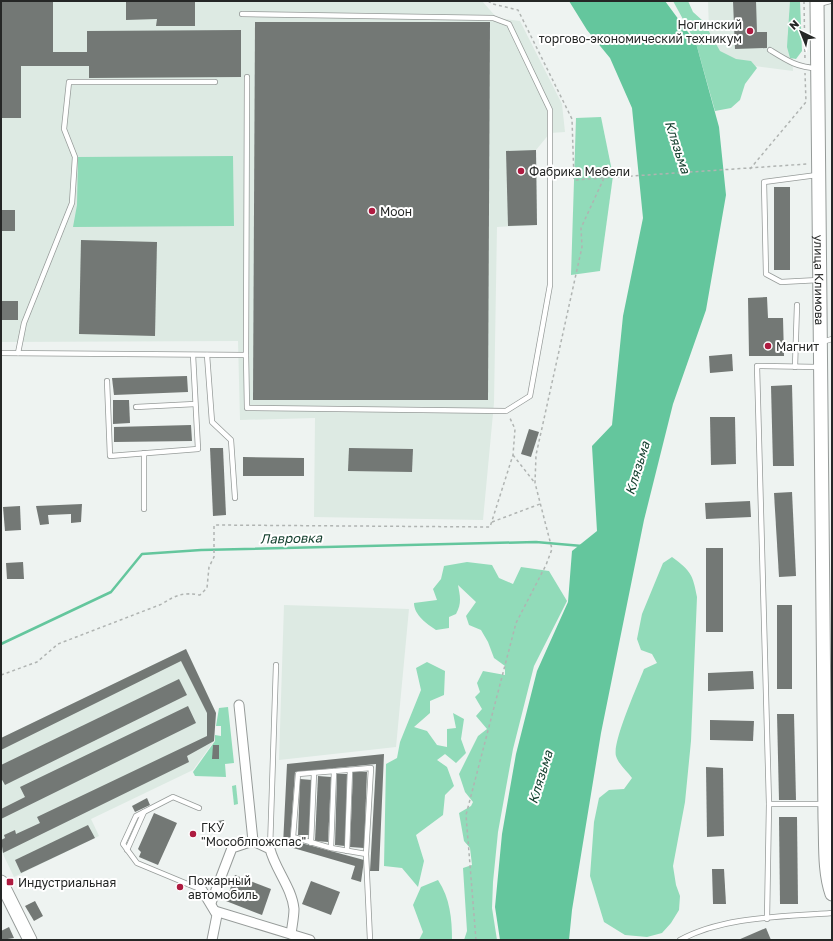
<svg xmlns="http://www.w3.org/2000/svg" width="833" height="941" font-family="'Golos Text',sans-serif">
	<rect width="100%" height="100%" fill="#eef3f1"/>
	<g fill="#ddeae3">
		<polygon points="1,1 482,1 497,18 520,21 562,104 565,132 550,133 536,150 537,225 497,227 494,403 483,520 314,517 315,418 240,420 238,341 1,342"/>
		<polygon points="708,1 790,1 793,71 710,60"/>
		<polygon points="284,605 409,609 396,747 279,760"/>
		<polygon points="186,649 216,713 214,741 193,770 91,819 99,836 14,877 1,850 1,738"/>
	</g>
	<g fill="#91dbb9">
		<polygon points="673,1 688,1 693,12 703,21 720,51 736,59 751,61 757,68 745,84 740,100 731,108 715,111 696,43"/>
		<polygon points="790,1 800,1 802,51 796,59 790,58 787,47"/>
		<polygon points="601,117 613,176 600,271 571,275 576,118"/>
		<polygon points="233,156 234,226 73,227 77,205 78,157"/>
		<path d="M672 557C691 571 693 575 697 597L691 741 685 802 673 866 676 885 680 896 679 910 671 923 662 933 647 937 625 935 604 922 590 876 594 822 599 798 609 790 624 789 632 778C627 771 619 765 616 756 612 742 638 685 644 669L657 663 652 654 641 650 637 639 642 614 663 563Z"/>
		<path d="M467 562 492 565 499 578 513 584 521 567 549 571 567 601 534 666 513 749 498 832 493 882 492 908 497 940H464L467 931 463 868 472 865 470 848 464 841 459 813 471 806 473 802 465 792 459 774 478 736 487 729 476 716 482 709 475 697 480 692 477 683 483 671 505 675V666L494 658 488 642 481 630 469 625 466 616 476 602 458 585C460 596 462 603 456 614L449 617V628L436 630C427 624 414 615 414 603L437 600 433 589 441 579 444 566Z"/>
		<polygon points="427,662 445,671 444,695 430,701 430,713 414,727 427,731 437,745 447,747 447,729 456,728 453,713 464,719 461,739 466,753 456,763 445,754 437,760 447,767 454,786 445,795 443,815 416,835 424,861 418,887 402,868 384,866 386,764 397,758 400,742 421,690 416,668"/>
		<polygon points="228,707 234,763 225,764 226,777 195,776 193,772 215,741 215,735 221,736 221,726 216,726 219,708"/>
		<polygon points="236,785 238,804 234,805 232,786"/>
		<path d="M438 880C450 898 452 919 452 940H419L423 932 413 905 421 887Z"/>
	</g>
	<polygon fill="#64c69d" points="569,1 665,1 696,43 719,127 726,195 706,310 673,404 644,520 601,733 572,910 569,940 500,940 495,907 502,834 516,754 537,671 568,602 572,551 597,531 592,446 612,425 623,316 643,218 632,108 610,58 587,30"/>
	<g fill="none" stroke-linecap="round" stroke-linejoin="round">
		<polyline stroke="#64c69d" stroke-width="2.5" points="1,644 111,592 142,554 201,550 536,542 582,546"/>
	</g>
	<g fill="#737875">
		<polygon points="1,1 53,1 53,52 87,52 87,31 241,30 241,77 89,78 89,66 21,66 21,118 1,118"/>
		<polygon points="126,1 195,1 195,26 156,26 157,19 126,20"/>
		<polygon points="733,1 756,1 757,32 767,32 767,48 735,49"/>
		<polygon points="255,22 490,22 488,400 253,400"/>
		<polygon points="536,150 537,225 508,226 506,151"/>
		<rect x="774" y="187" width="16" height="83"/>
		<rect x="1" y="210" width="14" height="21"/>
		<polygon points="81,240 157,242 155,336 79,334"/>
		<polygon points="767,297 768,318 783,318 784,356 749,356 748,298"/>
		<rect x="1" y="301" width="17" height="19"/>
		<polygon points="732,354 733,371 710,373 709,356"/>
		<polygon points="187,376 188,392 114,395 112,378"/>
		<polygon points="792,385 794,466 773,466 771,386"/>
		<polygon points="113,400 129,400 130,423 113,424"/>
		<polygon points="710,417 735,417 736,464 711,465"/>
		<polygon points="191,425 192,441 114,442 114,427"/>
		<polygon points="529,429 539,432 531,457 521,454"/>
		<polygon points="210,448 223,448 226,515 213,516"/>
		<polygon points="349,448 413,449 412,472 348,471"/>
		<polygon points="243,457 304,458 304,476 243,476"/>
		<polygon points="792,492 796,576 779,577 774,493"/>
		<polygon points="750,501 751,517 706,519 705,503"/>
		<polygon points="82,504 81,522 71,523 71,514 48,515 49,524 40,525 36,506"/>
		<polygon points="20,506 21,530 5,531 3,507"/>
		<rect x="706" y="548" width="17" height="84"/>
		<polygon points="23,562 24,579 7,579 6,563"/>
		<rect x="777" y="605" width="15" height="84"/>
		<polygon points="186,649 216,713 214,741 187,756 189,762 3,853 1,840 5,838 4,835 15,830 16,834 40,823 37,817 207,736 207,713 181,661 1,750 1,738"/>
		<polygon points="753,671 754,689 708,691 708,673"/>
		<polygon points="179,679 187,695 5,785 1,778 1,765"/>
		<polygon points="188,706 196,723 1,819 1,809 25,797 20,787"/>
		<polygon points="777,714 794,714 796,800 779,800"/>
		<polygon points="710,720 754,721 753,741 710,740"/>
		<polygon points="213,745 219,745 219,759 212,759"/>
		<polygon points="384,754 379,871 370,871 376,764 295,772 290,840 364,860 361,882 351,879 355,866 283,845 287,764"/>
		<polygon points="706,767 723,768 724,836 707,837"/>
		<polygon points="353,772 367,772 364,848 350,847"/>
		<polygon points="337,774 347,774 345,846 335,845"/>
		<polygon points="318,776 331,777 328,842 315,841"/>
		<polygon points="300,779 312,780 309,835 298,835"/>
		<polygon points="147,798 150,805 135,812 132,806"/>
		<polygon points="154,813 177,823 158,865 139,857 141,852 138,849"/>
		<polygon points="779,817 797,817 798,904 780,904"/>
		<polygon points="224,820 225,825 217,825 217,821"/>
		<polygon points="88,825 95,838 21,873 15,860"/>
		<polygon points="712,869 724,869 726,904 713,904"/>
		<polygon points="235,875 271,889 262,915 226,901"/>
		<polygon points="311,881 340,892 331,915 302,904"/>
		<polygon points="35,901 43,916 34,921 25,906"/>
		<polygon points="9,927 14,938 1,940 1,931"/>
		<polygon points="766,928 771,940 738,940"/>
	</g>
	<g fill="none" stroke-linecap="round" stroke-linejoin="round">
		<g stroke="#969b99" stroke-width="6">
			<g id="lane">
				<polyline points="819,4 830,1"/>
				<path d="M770 50C786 60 798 68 817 68"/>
				<polyline points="817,175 764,182 766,274 781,282 819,280"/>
				<polyline points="822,342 832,339"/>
				<polyline points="1,353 246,355 247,408 506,411 530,396 550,285 550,110 509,24 493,18 242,14"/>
				<polyline points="18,353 24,323 72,203 75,157 64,129 69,82 215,82"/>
				<polyline points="207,355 212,422 231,440 235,498"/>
				<polyline points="246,355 247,77"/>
				<polyline points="795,367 797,305"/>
				<polyline points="107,381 110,456 198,449 193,355"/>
				<polyline points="136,407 195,404"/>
				<polyline points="144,453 144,509"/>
				<polyline points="769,804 824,804"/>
				<polyline points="199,808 173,797 136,816 123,844 137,863 202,890"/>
				<polyline points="311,843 314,773"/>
				<polyline points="331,848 334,771"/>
				<polyline points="270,849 276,665"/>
				<polyline points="127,850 144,812"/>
				<polyline points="347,851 350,770"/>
				<polyline points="366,854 371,768 298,774 293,837 331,848 366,854 370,940"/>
				<polyline points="767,919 769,804 757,366 818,367"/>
				<path d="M680 940C724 916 783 917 832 913"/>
			</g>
		</g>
		<g stroke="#969b99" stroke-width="11">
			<g id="street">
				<polyline points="239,705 253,841"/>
				<path d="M253 841 270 849C275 869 292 888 294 909 294 917 292 926 291 934"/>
				<polyline points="202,890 217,915 212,940"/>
				<polyline points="211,903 232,848 253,841"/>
				<polyline points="215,911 310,940"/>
			</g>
		</g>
		<g stroke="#969b99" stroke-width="15">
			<g id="secondary">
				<path id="s1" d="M817 1 825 819C826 843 824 871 832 894"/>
				<polyline points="1,882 30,940"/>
			</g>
		</g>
		<g stroke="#b0b4b2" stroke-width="1.5" stroke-dasharray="3 3" stroke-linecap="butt">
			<polyline points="488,1 493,4 518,10 572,119 574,180 807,164"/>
			<polyline points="804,1 805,61"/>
			<polyline points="750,169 806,102 805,73"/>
			<polyline points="513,455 535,483"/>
			<polyline points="492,522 540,504"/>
			<path d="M1 675 37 662 58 644 162 604C175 595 184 592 200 595L207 588 209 567 214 557V525L490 527 513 455 515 429 509 416"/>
			<polyline points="476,940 466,815 516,623 546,565 552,549 535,483 536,455 582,247 581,228 604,178"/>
		</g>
		<use href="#lane" stroke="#fff" stroke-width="4.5"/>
		<use href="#street" stroke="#fff" stroke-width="9"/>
		<use href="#secondary" stroke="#fff" stroke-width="13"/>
	</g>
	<g fill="#ae1b40" stroke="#fff" stroke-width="1.5">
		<circle cx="750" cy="31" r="4"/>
		<circle cx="521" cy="171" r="4"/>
		<circle cx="372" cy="211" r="4"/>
		<circle cx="768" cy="346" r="4"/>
		<circle cx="193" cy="834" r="4"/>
		<rect x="6" y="878" width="8" height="8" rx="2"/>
		<circle cx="180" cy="887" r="4"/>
	</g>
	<g text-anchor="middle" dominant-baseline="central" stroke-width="4" stroke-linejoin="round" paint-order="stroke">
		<g font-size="12" fill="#252726" stroke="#fff" text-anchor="start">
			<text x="742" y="24" text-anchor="end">Ногинский<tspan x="742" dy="14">торгово-экономический техникум</tspan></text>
			<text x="529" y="171">Фабрика Мебели</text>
			<text x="380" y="211">Моон</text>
			<text x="776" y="346">Магнит</text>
			<text x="201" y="827">ГКУ<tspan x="201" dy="14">"Мособлпожспас"</tspan></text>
			<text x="188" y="880">Пожарный<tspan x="188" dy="14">автомобиль</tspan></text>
			<text x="18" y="882">Индустриальная</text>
		</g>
		<g font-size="12" fill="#252726" stroke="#fff">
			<text stroke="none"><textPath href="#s1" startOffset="279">улица Климова</textPath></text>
		</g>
		<g font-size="13" font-style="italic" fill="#15402f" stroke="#fff">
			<text transform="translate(678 147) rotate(72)">Клязьма</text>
			<text transform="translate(637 468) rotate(-73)">Клязьма</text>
			<text transform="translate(291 538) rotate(-1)">Лавровка</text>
			<text transform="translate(540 777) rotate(-73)">Клязьма</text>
		</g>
	</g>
	<rect width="833" height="941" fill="none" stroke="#252726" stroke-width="4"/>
	<g transform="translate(801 32) rotate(317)" stroke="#ffffff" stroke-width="3" paint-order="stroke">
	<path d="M0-3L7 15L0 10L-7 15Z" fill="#252726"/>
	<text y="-6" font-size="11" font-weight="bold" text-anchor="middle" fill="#252726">N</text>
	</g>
</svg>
